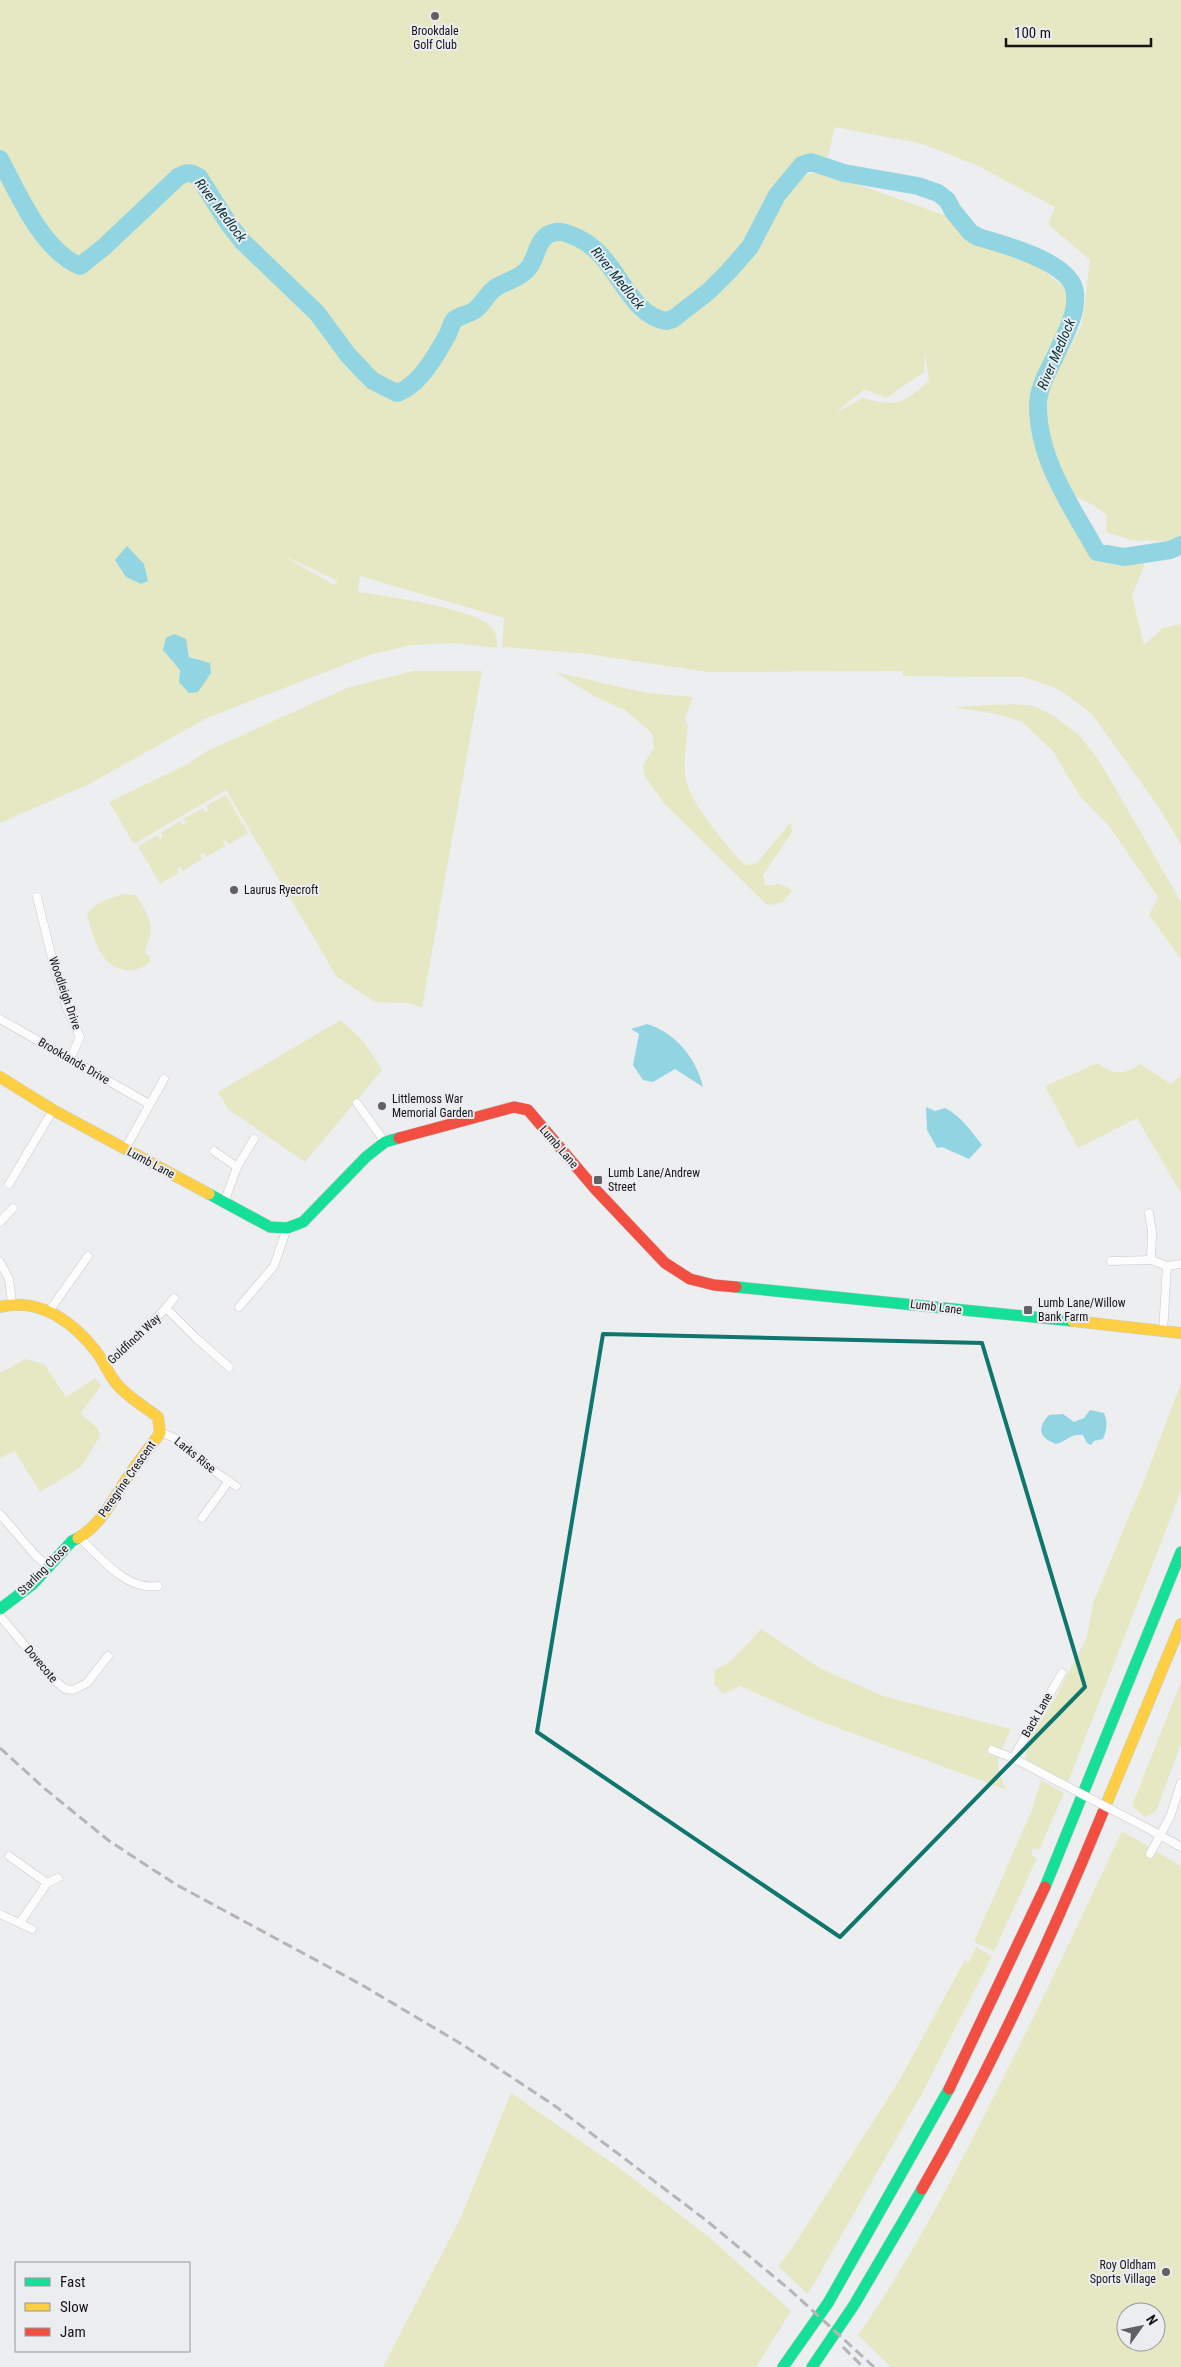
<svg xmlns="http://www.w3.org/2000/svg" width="1181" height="2367" font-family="'Roboto Condensed',sans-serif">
	<rect width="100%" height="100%" fill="#edeef0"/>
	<g fill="#e5e8c3" fill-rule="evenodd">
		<path d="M0 0H1181V542L1131 540 1106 532 1107 515 1093 505 1070 494 1046 436 1048 388 1082 324 1090 260 1048 224 1055 207 976 165 923 144 835 127 827 160 802 157 775 184 820 171 952 218 976 244 1019 255 1036 263 1070 293 1069 314 1031 397 1037 442 1058 496 1096 553 1123 562 1147 558 1132 596 1144 645 1163 628 1181 624V845L1158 806 1092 714 1060 690 1024 677 903 676V671L709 672 580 653 502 647 504 618 360 576 358 592C386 596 472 608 490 626 497 632 497 639 497 648L456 643 411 645 369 655 207 718 89 784 0 823ZM925 353 929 381C902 404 898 407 863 398L835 413 865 389 886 398 924 372ZM280 554 338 581 334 585ZM189 649V657L197 658 179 682 180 670Z"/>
		<polygon points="413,671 482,671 422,1008 409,1003 375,1002 337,977 226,790 134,844 109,802 184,766 207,751 347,688"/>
		<path d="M555 672 647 693 693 697 685 718 688 726C686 743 683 764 686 780 691 804 728 848 745 865L757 863 791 822 792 832 763 875 765 886 779 884 792 890 782 903 767 905 664 803 645 777 643 765 654 748 652 733 625 710 594 696Z"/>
		<polygon points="1013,704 1034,706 1054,716 1080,736 1100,762 1181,902 1181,959 1149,915 1158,897 1109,826 1079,795 1053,751 1022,722 997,714 952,707"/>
		<polygon points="226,795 248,833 229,844 226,840 223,841 225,846 206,857 203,853 200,855 202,859 183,871 180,866 177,869 179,873 160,884 138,846 157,835 160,839 163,837 161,833 180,821 183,825 186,823 183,819 203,808 205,812 209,810 206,806"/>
		<path d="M123 894 135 895C143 905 154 923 150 937 148 942 146 946 145 952L150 957V962C142 968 135 971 125 970 99 966 94 937 87 915 95 902 109 899 123 894Z"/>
		<polygon points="341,1020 364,1042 382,1070 305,1162 228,1109 218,1092"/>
		<path d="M1098 1063C1112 1076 1125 1075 1140 1064L1171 1084 1181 1075V1193L1137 1118 1078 1148 1045 1086Z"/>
		<polygon points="25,1359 44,1364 66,1397 96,1378 101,1386 80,1414 98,1428 100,1436 81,1467 40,1492 15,1451 0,1458 0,1373"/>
		<polygon points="1181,1383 1181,1491 1068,1782 1026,1760 1026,1746 1058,1693 1087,1637 1093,1603 1146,1476"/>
		<path d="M761 1629 821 1669 883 1696 1011 1729C999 1755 991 1764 1007 1790L814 1719 740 1686 723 1694 714 1684 715 1670 731 1661Z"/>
		<polygon points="1181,1682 1181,1744 1156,1811 1145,1817 1132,1806"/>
		<polygon points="1041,1780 1064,1793 1039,1850 1033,1848 1031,1855 1037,1858 994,1951 974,1942 1032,1810"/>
		<path d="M1122 1831 1181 1866V2367H891L858 2335C909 2262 950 2184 990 2104 1036 2014 1079 1923 1122 1831ZM1126 2312H1156V2342H1126Z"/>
		<polygon points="976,1947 992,1956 921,2095 808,2294 778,2266 791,2250 899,2081 965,1960 969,1962"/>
		<polygon points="511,2093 622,2170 710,2238 791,2311 756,2367 383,2367 461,2217"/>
	</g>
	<g fill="#91d5e3">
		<polygon points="127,546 144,564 148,581 141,584 126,577 115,560"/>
		<polygon points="174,634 186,639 189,657 210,663 211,673 198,692 189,693 179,682 180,670 163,650 166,638"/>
		<path d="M647 1024C676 1033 696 1058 703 1087L675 1069 653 1082 643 1080 633 1065 639 1034 631 1029Z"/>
		<path d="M926 1107 935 1111 945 1108C961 1116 971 1131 982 1145L969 1159 942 1147 937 1148 927 1130Z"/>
		<path d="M1090 1410 1104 1413C1108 1423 1107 1429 1103 1439L1094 1441 1091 1445 1087 1443 1083 1435C1071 1433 1067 1441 1056 1444 1040 1438 1036 1429 1049 1415L1063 1414 1074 1422 1084 1418Z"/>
	</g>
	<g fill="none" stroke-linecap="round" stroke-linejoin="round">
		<path stroke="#91d5e3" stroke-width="18" d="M0 159C18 194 43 251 80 266L104 247 178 177C186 172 191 172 199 177L228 223 242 241 317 313 348 355 364 372 373 381 397 393C420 385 437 354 448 334 450 330 451 324 454 320 460 315 468 315 475 310 483 304 487 294 495 288 507 280 521 279 530 266 538 254 537 235 556 232 563 231 571 235 578 238 618 256 626 314 666 321L673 319 709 291 729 271 750 247 777 195 802 165 811 162 844 173 918 186 938 193 947 200 953 211 970 232 978 237C1002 244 1073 262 1075 293 1077 316 1064 336 1055 357 1047 373 1038 388 1038 406 1038 460 1072 507 1097 552L1124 557 1170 550 1181 545"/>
		<g stroke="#c9c9cb" stroke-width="9">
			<g id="street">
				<polyline points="37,897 56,974 68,1011 80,1037 70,1059"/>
				<polyline points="0,1019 149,1104"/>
				<polyline points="357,1103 385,1142"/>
				<polyline points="125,1149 164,1079"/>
				<polyline points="214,1151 237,1167"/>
				<polyline points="9,1184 53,1110"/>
				<polyline points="224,1203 237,1167 254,1139"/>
				<polyline points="1149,1213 1152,1232 1151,1260 1167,1266"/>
				<polyline points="0,1222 13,1208"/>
				<polyline points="1111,1261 1151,1260"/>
				<polyline points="0,1262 9,1279 12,1304"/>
				<polyline points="239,1307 274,1266 287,1228"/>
				<polyline points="166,1308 174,1298"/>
				<polyline points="50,1310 88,1256"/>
				<polyline points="1163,1332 1167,1266 1181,1264"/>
				<polyline points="105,1366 119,1355 166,1308 195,1337 229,1367"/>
				<path d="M160 1433C181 1437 188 1451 204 1463 214 1471 225 1479 236 1486"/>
				<polyline points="0,1514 36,1556 50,1567"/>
				<polyline points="202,1518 229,1481"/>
				<path d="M79 1537C101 1558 126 1591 158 1586"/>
				<polyline points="0,1616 52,1678 65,1689 73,1690 87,1683 108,1656"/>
				<polyline points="992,1750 1013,1758 1051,1778"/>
				<polyline points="1013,1758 1062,1673"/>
				<polyline points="1147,1828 1181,1847"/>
				<polyline points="1150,1854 1170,1817 1181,1783"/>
				<polyline points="9,1856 47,1883 20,1923"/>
				<polyline points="47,1883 58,1878"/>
				<polyline points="0,1914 32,1929"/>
			</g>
		</g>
		<g stroke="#c9c9cb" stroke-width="12">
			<g id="fast">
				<polyline points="209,1194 270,1227 287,1228 303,1222 366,1157 385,1142 399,1138"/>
				<polyline points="736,1287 1073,1321"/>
				<polyline points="0,1609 33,1584 72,1541 78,1538"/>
				<polyline points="1045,1887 1181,1552"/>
				<polyline points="783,2367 828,2303 949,2089"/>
				<polyline points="812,2367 854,2305 922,2189"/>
			</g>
		</g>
		<g stroke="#c9c9cb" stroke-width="12">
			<g id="slow">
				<polyline points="0,1077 53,1110 209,1194"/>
				<path d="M0 1307C40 1297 74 1322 98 1354 104 1363 109 1374 116 1383 126 1396 145 1407 158 1417L160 1433C151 1446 141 1458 132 1471 116 1493 103 1524 78 1538"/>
				<polyline points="1073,1321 1181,1333"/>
				<polyline points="1103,1812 1181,1624"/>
			</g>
		</g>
		<g stroke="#c9c9cb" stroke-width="12">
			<g id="jam">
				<polyline points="399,1138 514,1107 528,1110 596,1190 665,1263 690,1279 714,1285 736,1287"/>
				<polyline points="949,2089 1045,1887"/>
				<path d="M922 2189C991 2069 1050 1941 1103 1812"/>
			</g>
		</g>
		<use href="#street" stroke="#fcfcfd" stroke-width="8"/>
		<use href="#fast" stroke="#16e098" stroke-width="11"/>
		<use href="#slow" stroke="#ffcf43" stroke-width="11"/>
		<use href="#jam" stroke="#f24e42" stroke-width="11"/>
		<g stroke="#b5b5b5" stroke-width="3" stroke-dasharray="10 5" stroke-linecap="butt">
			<polyline points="0,1748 44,1788 108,1840 175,1884 362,1985 463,2045 555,2106 707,2221 790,2290 874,2367"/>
			<polyline points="843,2347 863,2367"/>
		</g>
		<g stroke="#c9c9cb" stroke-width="9" stroke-linecap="butt">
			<polyline id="street-bridge" points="1051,1778 1147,1828"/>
		</g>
		<use href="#street-bridge" stroke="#fcfcfd" stroke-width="8"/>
	</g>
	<path fill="none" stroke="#0f766e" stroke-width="4" stroke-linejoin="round" d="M603 1334 982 1343 1085 1687 840 1937 537 1732Z"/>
	<g fill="#616163" stroke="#ecedf1" stroke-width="2">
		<circle cx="435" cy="16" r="5"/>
		<circle cx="234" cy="890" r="5"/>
		<circle cx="382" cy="1106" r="5"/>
		<rect x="593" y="1175" width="10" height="10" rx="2.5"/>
		<rect x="1023" y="1305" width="10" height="10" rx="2.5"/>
		<circle cx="1166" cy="2272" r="5"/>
	</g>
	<g text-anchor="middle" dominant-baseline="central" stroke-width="4" stroke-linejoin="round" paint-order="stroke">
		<g font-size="12" fill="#151517" stroke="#ecedf1" text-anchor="start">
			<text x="435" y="31" text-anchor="middle">Brookdale<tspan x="435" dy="14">Golf Club</tspan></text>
			<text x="244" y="890">Laurus Ryecroft</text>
			<text x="392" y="1099">Littlemoss War<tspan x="392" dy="14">Memorial Garden</tspan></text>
			<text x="608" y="1173">Lumb Lane/Andrew<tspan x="608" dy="14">Street</tspan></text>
			<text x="1038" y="1303">Lumb Lane/Willow<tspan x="1038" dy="14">Bank Farm</tspan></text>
			<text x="1156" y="2265" text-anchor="end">Roy Oldham<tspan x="1156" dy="14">Sports Village</tspan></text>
		</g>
		<g font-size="12" fill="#151517" stroke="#ecedf1">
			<text transform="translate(65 993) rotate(71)">Woodleigh Drive</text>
			<text transform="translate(74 1061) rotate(30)">Brooklands Drive</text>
			<text transform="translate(559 1147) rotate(49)">Lumb Lane</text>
			<text transform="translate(151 1163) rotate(28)">Lumb Lane</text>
			<text transform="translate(936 1307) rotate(7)">Lumb Lane</text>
			<text transform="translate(134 1339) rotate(-43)">Goldfinch Way</text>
			<text transform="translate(195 1455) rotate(39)">Larks Rise</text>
			<text transform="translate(127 1479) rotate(-55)">Peregrine Crescent</text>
			<text transform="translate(43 1570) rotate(-45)">Starling Close</text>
			<text transform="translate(41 1664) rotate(50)">Dovecote</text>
			<text transform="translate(1037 1715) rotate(-60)">Back Lane</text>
		</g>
		<g font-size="14" font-style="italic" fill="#02323b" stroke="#ecedf1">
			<text transform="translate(221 210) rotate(53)">River Medlock</text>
			<text transform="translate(618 278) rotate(51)">River Medlock</text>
			<text transform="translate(1056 354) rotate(-67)">River Medlock</text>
		</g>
	</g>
	<rect x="15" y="2262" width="175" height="90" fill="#ecedf1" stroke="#96979a"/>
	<rect x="25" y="2278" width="25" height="8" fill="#16e098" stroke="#96979a"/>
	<text x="60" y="2287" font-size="15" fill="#151517">Fast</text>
	<rect x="25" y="2303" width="25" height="8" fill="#ffcf43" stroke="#96979a"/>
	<text x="60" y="2312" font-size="15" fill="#151517">Slow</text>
	<rect x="25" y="2328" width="25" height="8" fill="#f24e42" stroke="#96979a"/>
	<text x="60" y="2337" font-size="15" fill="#151517">Jam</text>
	<g transform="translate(1141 2327) rotate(57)"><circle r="24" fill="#ecedf1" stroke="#96979a"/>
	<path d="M0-4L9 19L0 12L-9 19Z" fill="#616163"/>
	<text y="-8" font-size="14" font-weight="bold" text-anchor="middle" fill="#151517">N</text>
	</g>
	<path d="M1006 38v8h145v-8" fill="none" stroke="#151517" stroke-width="2.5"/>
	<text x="1014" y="38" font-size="15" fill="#151517" stroke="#ecedf1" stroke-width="4" paint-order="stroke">100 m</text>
</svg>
